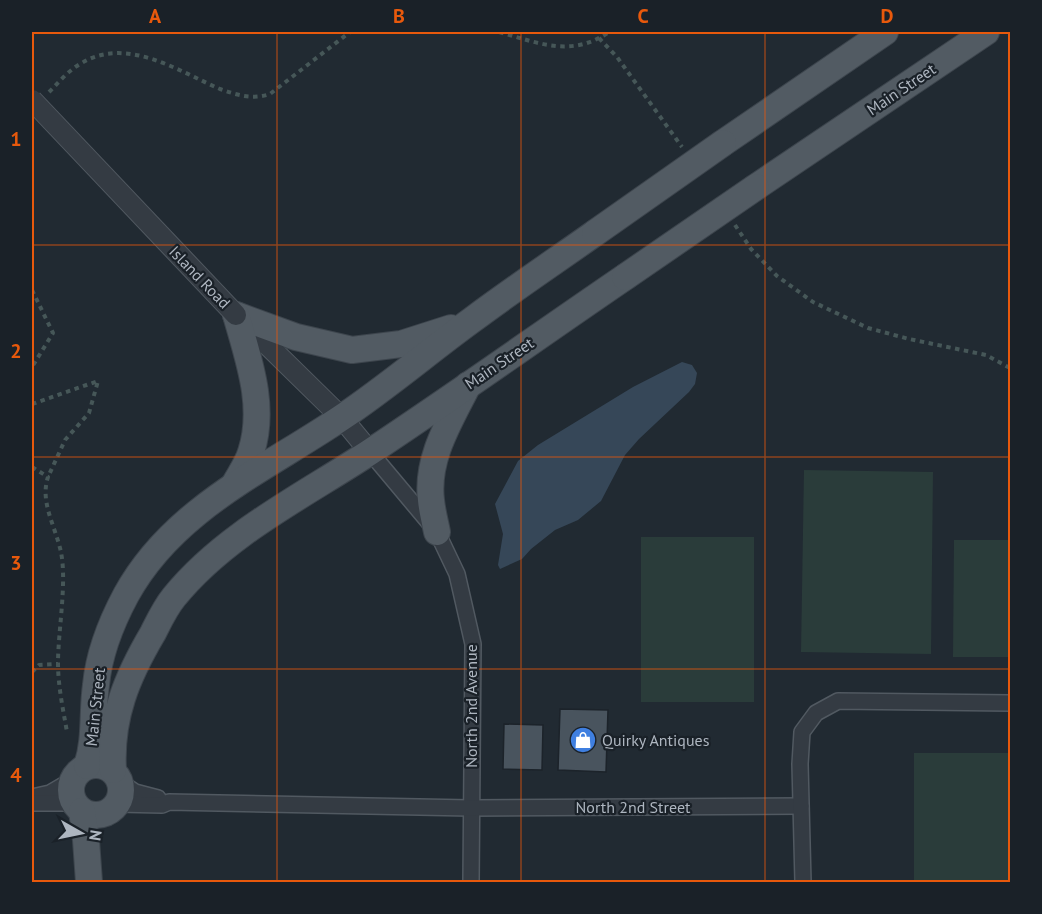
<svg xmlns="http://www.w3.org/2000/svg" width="1042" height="914" font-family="'PT Sans',sans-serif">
	<rect width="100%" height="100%" fill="#212a32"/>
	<g fill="#2a3c3a">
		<polygon points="804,470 933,472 931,654 801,652"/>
		<rect x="641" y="537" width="113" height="165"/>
		<polygon points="954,540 1010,540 1010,657 953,657"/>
		<rect x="914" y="753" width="96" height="129"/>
	</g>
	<polygon fill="#364758" points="682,362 692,365 697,373 695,384 689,392 639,439 625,455 601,501 578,520 555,530 531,549 522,559 500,569 498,565 503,534 495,504 518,461 538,445 633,387"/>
	<g fill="#49545e" stroke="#1c232a" stroke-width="1.5">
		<polygon points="560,709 608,710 606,772 558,770"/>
		<polygon points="504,724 543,725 542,770 503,769"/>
	</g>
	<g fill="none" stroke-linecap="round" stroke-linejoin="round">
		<g stroke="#515961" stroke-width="18">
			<g id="minor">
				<polyline points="370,452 437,532 457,574 473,644 471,882"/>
				<polyline points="120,782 135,792 158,798"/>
				<polyline points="32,797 50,793 74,779"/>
				<polyline points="34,803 74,803"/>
				<polyline points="117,804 162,805 169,802 470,808 801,806"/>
				<polyline points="803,882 800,764 802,732 816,713 838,701 1010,703"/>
			</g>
		</g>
		<g stroke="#515961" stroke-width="22">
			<polyline id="tertiary" points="240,318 342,418 370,452"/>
		</g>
		<g stroke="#3d454d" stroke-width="28">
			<g id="primary">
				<polyline points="723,143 885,32"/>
				<polyline points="756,187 986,32"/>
				<polyline points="236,315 296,337 352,350 401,344 451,328"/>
				<path d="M234 485C240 474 248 463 251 452 266 406 248 358 236 315"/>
				<path d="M437 532C435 522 432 511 431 500 426 458 450 421 468 385"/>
				<circle cx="96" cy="790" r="25"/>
				<path d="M87 766C96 739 92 712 96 685 99 653 111 623 126 595 173 509 264 470 341 418 386 388 428 352 472 320 512 290 554 262 595 233"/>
				<path d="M113 770C110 717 127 677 153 633 159 621 165 608 174 597 225 534 303 496 370 452 456 395 540 335 625 277"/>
				<polyline points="82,811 86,840 89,882"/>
			</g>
		</g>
		<g stroke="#465758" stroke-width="4" stroke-dasharray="4.5 4.5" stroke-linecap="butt">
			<path d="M499 32C539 43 571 58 609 32"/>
			<polyline points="599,38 617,57 682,147"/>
			<path d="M49 92C59 82 68 71 80 64 126 35 178 71 220 89 237 95 252 100 270 94L350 32"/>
			<polyline points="735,225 751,249 777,276 813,302 868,328 909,339 986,355 1010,368"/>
			<polyline points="32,290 53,333 32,367"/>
			<polyline points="32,404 98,381 89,413 65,440 48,477"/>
			<path d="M32 467 48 477C40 501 54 524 60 548 68 578 58 630 58 663 58 686 63 709 67 732"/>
			<polyline points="32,672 39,665 58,664"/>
		</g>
		<use href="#minor" stroke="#343b43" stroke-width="15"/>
		<use href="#tertiary" stroke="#343b43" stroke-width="20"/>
		<use href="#primary" stroke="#525b63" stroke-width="26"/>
		<g stroke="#515961" stroke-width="22" stroke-linecap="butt">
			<polyline id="tertiary-bridge" points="32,100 236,315"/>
		</g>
		<g stroke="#3d454d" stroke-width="28" stroke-linecap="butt">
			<g id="primary-bridge">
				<polyline points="595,233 723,143"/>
				<polyline points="625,277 756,187"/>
			</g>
		</g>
		<use href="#tertiary-bridge" stroke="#343b43" stroke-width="20"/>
		<use href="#primary-bridge" stroke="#525b63" stroke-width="26"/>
	</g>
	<path fill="none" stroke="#e8590c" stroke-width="1.5" stroke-opacity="0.55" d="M277 32V882M521 32V882M765 32V882M32 245H1010M32 457H1010M32 669H1010"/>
	<defs>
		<g id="shop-disc" transform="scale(1.35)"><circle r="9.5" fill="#3f7fe0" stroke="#1a2128"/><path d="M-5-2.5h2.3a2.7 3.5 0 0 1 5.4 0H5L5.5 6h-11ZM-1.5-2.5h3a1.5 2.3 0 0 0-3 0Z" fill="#fff"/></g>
	</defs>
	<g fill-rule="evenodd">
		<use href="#shop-disc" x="583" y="740"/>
	</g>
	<g text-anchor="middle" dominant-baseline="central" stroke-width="4.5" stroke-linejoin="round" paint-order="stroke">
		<g font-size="16" fill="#aeb6c0" stroke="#1a2128">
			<text transform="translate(901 89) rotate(-34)">Main Street</text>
			<text transform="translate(200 277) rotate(46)">Island Road</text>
			<text transform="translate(499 363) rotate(-34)">Main Street</text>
			<text transform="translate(471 706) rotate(-90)">North 2nd Avenue</text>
			<text transform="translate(95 707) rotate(-84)">Main Street</text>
			<text x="633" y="807">North 2nd Street</text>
		</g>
		<g font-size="16" fill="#aeb6c0" stroke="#1a2128" text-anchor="start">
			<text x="602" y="740">Quirky Antiques</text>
		</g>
	</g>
	<rect width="1042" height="914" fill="none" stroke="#1a2128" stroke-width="66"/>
	<g transform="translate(81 833) rotate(99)" stroke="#1a2128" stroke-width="4.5" paint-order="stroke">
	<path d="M0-4.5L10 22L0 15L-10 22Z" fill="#aeb6c0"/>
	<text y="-9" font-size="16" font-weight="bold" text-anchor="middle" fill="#aeb6c0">N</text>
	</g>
	<rect x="33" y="33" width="976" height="848" fill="none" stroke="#e8590c" stroke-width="2"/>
	<g font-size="20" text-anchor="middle" font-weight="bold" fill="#e8590c">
		<text x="155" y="23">A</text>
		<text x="399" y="23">B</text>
		<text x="643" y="23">C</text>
		<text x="887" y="23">D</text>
		<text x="16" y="146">1</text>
		<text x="16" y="358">2</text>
		<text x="16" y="570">3</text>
		<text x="16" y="782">4</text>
	</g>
</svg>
